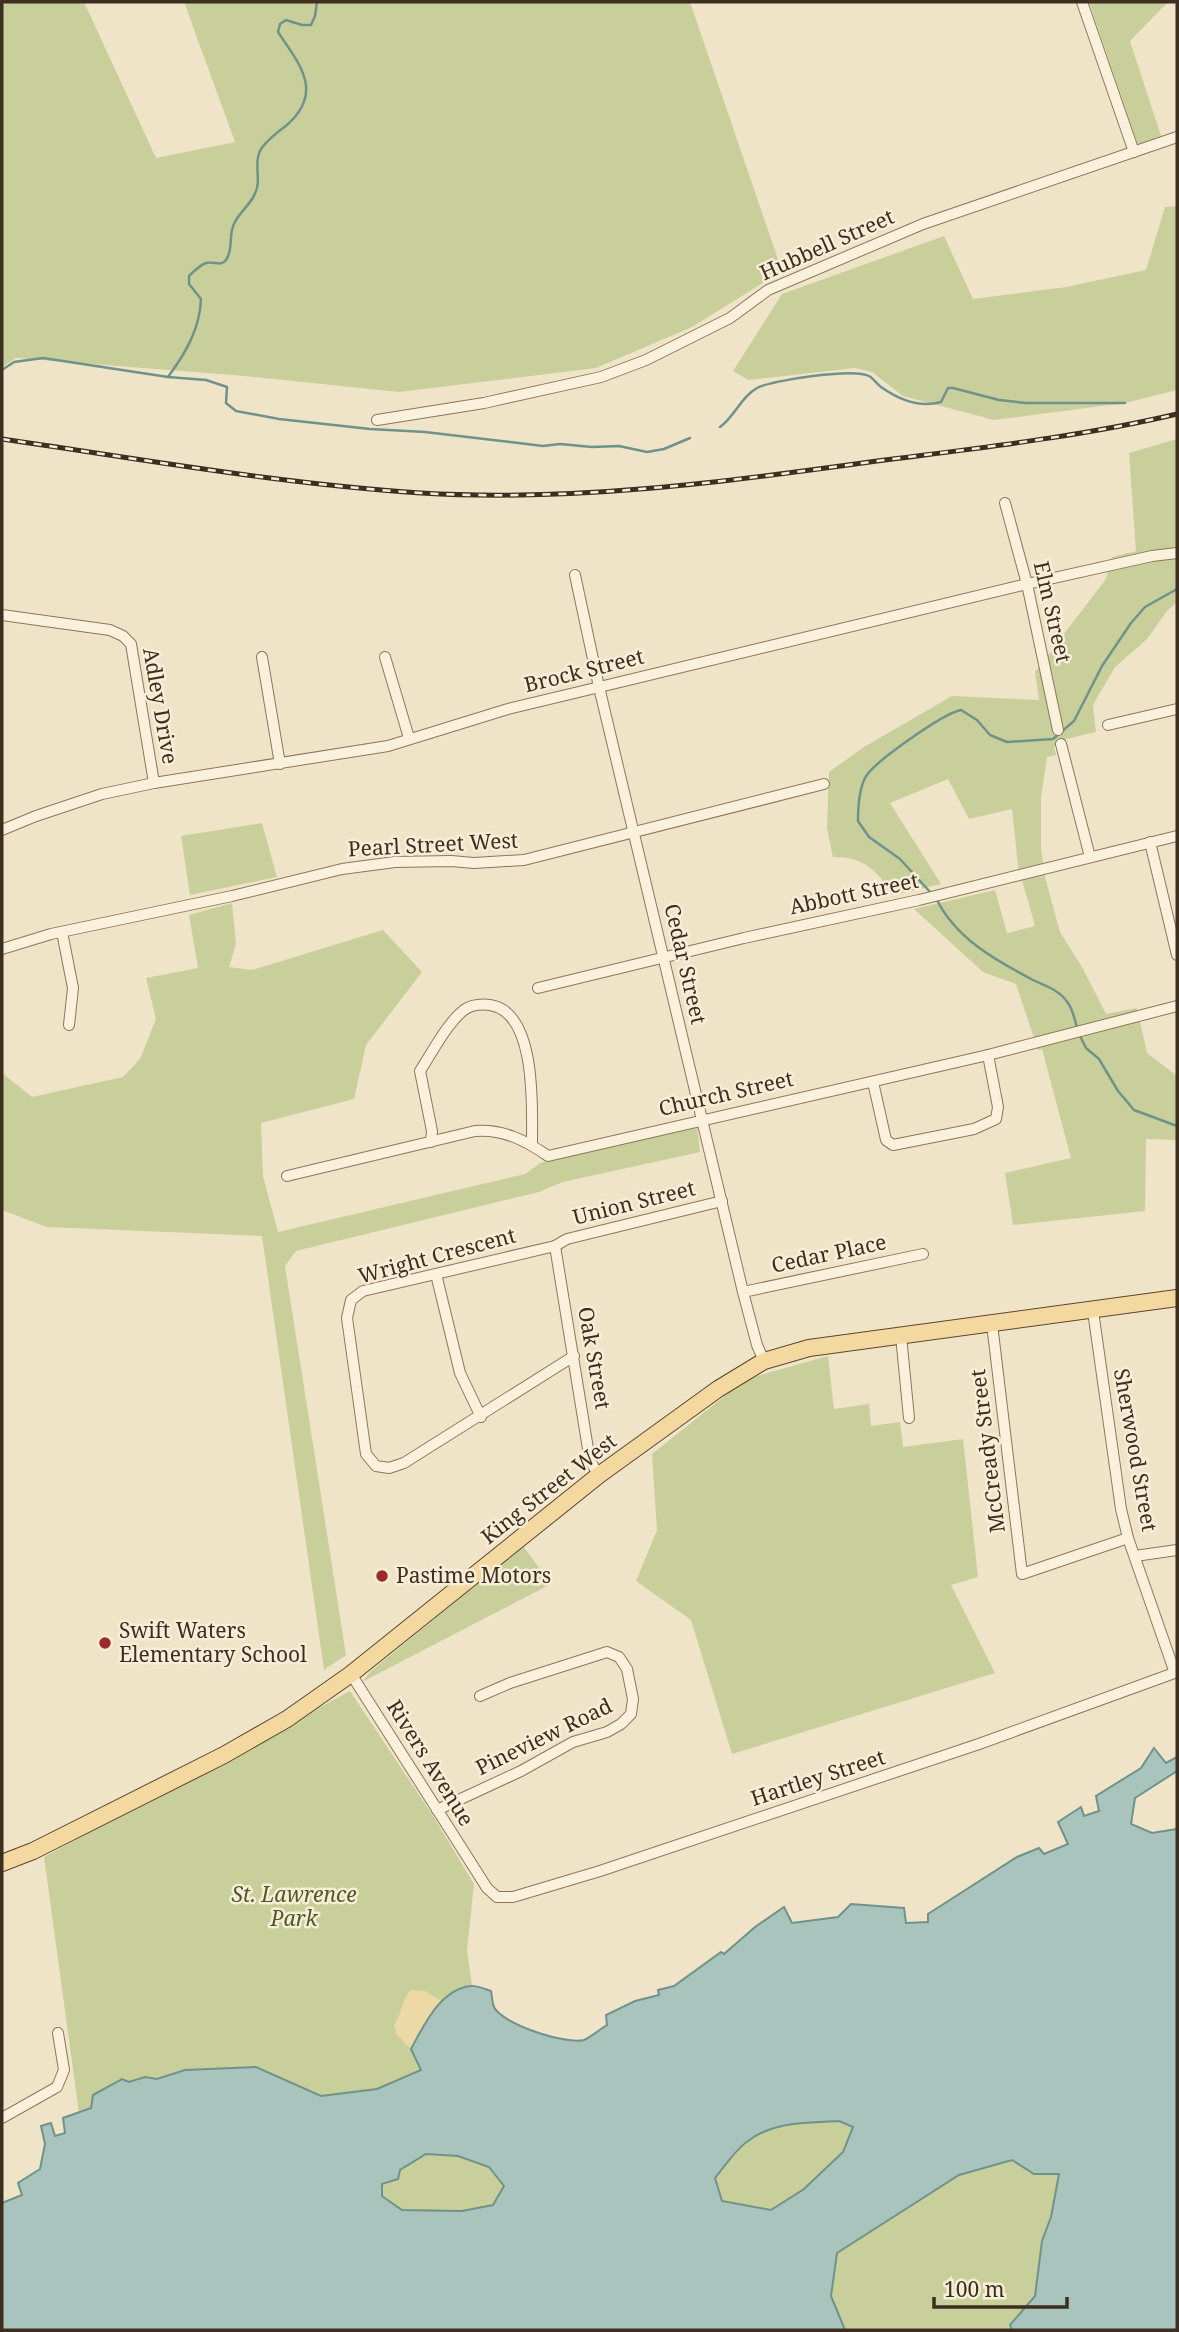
<svg xmlns="http://www.w3.org/2000/svg" width="1179" height="2332" viewBox="0 0 1179 2332" font-family="'Noto Serif',serif">
  <style>
    .green { fill: #c9cf9b }
    .sand { fill: #ecd9a5 }
    .water { fill: #a9c4bc; stroke: #6f938a; stroke-width: 2; fill-rule: evenodd }
    .lines { fill: none; stroke-linecap: round; stroke-linejoin: round }
    .stream { stroke: #6f938a; stroke-width: 2.5 }
    .street-casing { stroke: #8d765c; stroke-width: 12 }
    .primary-casing { stroke: #5b4430; stroke-width: 18 }
    .street { stroke: #faf1dc; stroke-width: 10 }
    .primary { stroke: #f3d9a0; stroke-width: 16 }
    .rail-casing { stroke: #3d2e20; stroke-width: 5 }
    .rail { stroke: #f7eed8; stroke-width: 2.5; stroke-dasharray: 8; stroke-linecap: butt }
    .poi-dot { fill: #9e2a2b; stroke: #f7eed8; stroke-width: 2.5 }
    .labels { text-anchor: middle; stroke-width: 5; stroke-linejoin: round; paint-order: stroke }
    .street-label { font-size: 21px; fill: #3d2e20; stroke: #f7eed8 }
    .poi-label { font-size: 21px; fill: #3d2e20; stroke: #f7eed8; text-anchor: start }
    .park-label { font-size: 21px; font-style: italic; fill: #4d5a26; stroke: #f7eed8 }
  </style>
  <rect width="100%" height="100%" fill="#f0e4c8"/>
  <g class="green">
    <path d="M2,2H84L156,158L235,142L184,2H690L782,271L692,327L596,368L399,392L245,376L16,358L2,367Z"/>
    <path d="M1089,2H1168L1130,41L1161,136L1138,145Z"/>
    <path d="M1177,206V390L1125,403L994,420L903,396L872,372L855,368L748,380L733,371L782,294L944,236L973,299L1066,287L1146,270L1165,207Z"/>
    <path d="M1177,439V602L1167,611L1147,639L1115,667L1093,705L1096,732L1066,739L1054,747L1056,755L1047,757L1041,798V848L1045,877L1060,932L1082,967L1106,1014L1137,1008L1147,1053L1177,1076V1140L1146,1139L1145,1211L1013,1225L1005,1173L1071,1158L1042,1049L1038,1050L1016,984L983,972L914,909L995,890L1007,933L1035,926L1018,866L1012,809L969,819L948,779L890,803L941,884L894,895C875,870 866,857 833,857L827,829L829,772L864,747L952,696L1039,700L1035,672L1106,579L1112,557L1136,551L1129,453Z"/>
    <path d="M262,823L277,877L190,895L181,836Z"/>
    <path d="M232,903L236,944L229,967L252,970L383,930L422,972L366,1045L354,1099L261,1123L263,1176L278,1232L525,1174L540,1163L697,1126L700,1152L563,1182L539,1192L296,1251L285,1266L346,1655L324,1670L262,1236L47,1227L2,1210V1073L32,1097L123,1077L140,1059L156,1019L146,978L198,968L189,915Z"/>
    <path d="M828,1356L834,1409L869,1404L871,1426L900,1422L903,1447L963,1439L978,1577L951,1585L995,1673L732,1754L691,1620L636,1581L657,1530L652,1454L746,1379Z"/>
    <path d="M523,1546L551,1584L362,1682L371,1671Z"/>
    <path d="M350,1691L435,1819L474,1884L467,1951L472,1985L450,1993L421,2070L377,2089L321,2096L256,2067L186,2070L156,2079L145,2077L129,2082L91,2108L79,2113L44,1857Z"/>
    <path d="M839,2121L853,2127L843,2152L804,2189L771,2210L723,2201L714,2178C725,2166 735,2150 748,2141C773,2121 809,2123 839,2121Z"/>
    <path d="M426,2154L458,2156L489,2167L504,2186L493,2205L462,2211L402,2210L382,2196V2184L398,2179L400,2170Z"/>
    <path d="M1012,2160L1034,2174H1059L1051,2217L1042,2241L1035,2296L1010,2325L1012,2330H845L831,2296L837,2253L959,2175Z"/>
  </g>
  <path class="sand" d="M411,1990L425,1991L443,2002L426,2021L411,2049L397,2035L394,2025C403,2012 400,2002 411,1990Z"/>
  <path class="water" d="M1154,1748L1166,1763L1177,1757V1771L1135,1798L1131,1824L1152,1833L1177,1829V2330H1012L1010,2325L1035,2296L1042,2241L1051,2217L1059,2174H1034L1012,2160L959,2175L837,2253L831,2296L845,2330H2V2203L22,2195L18,2183L40,2169L45,2144L41,2126L51,2123L55,2136L65,2133L63,2118L91,2108L93,2095L122,2079L129,2082L145,2077L157,2079L185,2070L256,2067L321,2096L377,2089L421,2070L411,2049C424,2025 440,1990 470,1986C476,1985 485,1989 491,1991C492,1995 492,2003 494,2007C502,2024 566,2045 584,2040C591,2037 600,2029 607,2025L606,2015L635,2001L659,1995L658,1990L674,1986L721,1952L724,1954L755,1927L784,1907L792,1923L838,1917L851,1904L904,1908L906,1923L928,1922V1914L1017,1857L1039,1848L1044,1854L1068,1844L1058,1822L1081,1807L1084,1816L1099,1811L1096,1796L1141,1768ZM839,2121L853,2127L843,2152L804,2189L771,2210L722,2201L715,2178C725,2166 735,2150 748,2141C773,2121 809,2123 839,2121ZM426,2154L458,2156L489,2167L504,2186L493,2205L462,2211L402,2210L382,2196V2184L398,2179L400,2170Z"/>
  <g class="lines">
    <g class="stream">
      <path d="M2,370L14,362L43,358L168,377L206,380L227,387L226,403L236,411L279,419L370,429L425,432L543,446L560,444L592,447L619,446L647,452L664,449L690,438"/>
      <path d="M168,377C185,354 200,329 201,299L189,284V276C194,271 200,265 206,263C214,261 221,267 226,260C234,248 228,236 234,224C240,210 253,204 257,188C260,176 254,163 260,151C265,141 278,132 287,125C324,92 300,65 278,32L280,24L286,20L302,25H311L315,16L317,2"/>
      <path d="M720,427C735,416 741,397 757,388C772,380 854,368 869,376C873,378 877,384 881,387C898,399 920,408 941,402L948,388H953L999,400L1026,403H1125"/>
      <path d="M931,893L900,859L869,837L858,821C858,808 859,790 865,778C872,763 944,713 961,710L977,720L990,735L1007,742L1053,739L1074,721L1102,666L1131,623L1145,607L1177,589"/>
      <path d="M936,898C955,938 995,960 1033,980C1045,986 1060,990 1068,1003C1073,1010 1075,1020 1077,1028"/>
      <path d="M1079,1034L1086,1048L1099,1059L1118,1091L1134,1110L1177,1126"/>
    </g>
    <defs>
      <g id="street">
        <path d="M1082,2L1134,152"/>
        <path d="M377,420L484,403L601,377L646,360L730,318L768,290L923,224L1177,137"/>
        <path d="M1005,503L1027,584L1058,730"/>
        <path d="M575,575L599,687L743,1292L757,1345L764,1361"/>
        <path d="M2,615L110,630L123,636L131,644L154,783"/>
        <path d="M262,657L280,764"/>
        <path d="M385,657L409,738"/>
        <path d="M1108,725L1177,709"/>
        <path d="M1061,744L1090,857"/>
        <path d="M2,830L36,816L102,794L154,783L388,746L508,709L587,690L1027,584L1152,556L1177,553"/>
        <path d="M1150,842L1177,955"/>
        <path d="M62,932L73,988L69,1025"/>
        <path d="M2,949L51,934L232,896L342,869L395,862L451,861L474,863L524,860L824,784"/>
        <path d="M538,988L744,938L919,900L1177,836"/>
        <path d="M873,1082L886,1140L893,1145L974,1129L996,1119L998,1107L988,1055"/>
        <path d="M431,1142L432,1131L420,1071C431,1054 448,1022 464,1010C471,1005 481,1004 490,1005C537,1012 532,1108 532,1144"/>
        <path d="M287,1176L475,1131C503,1129 525,1140 548,1156L988,1055L1177,1006"/>
        <path d="M555,1246L590,1461L599,1475"/>
        <path d="M436,1274L460,1373L481,1417"/>
        <path d="M743,1292L923,1254"/>
        <path d="M1093,1311L1121,1509L1128,1538L1175,1673"/>
        <path d="M992,1324L1022,1574L1128,1538"/>
        <path d="M901,1336L909,1418"/>
        <path d="M574,1356L404,1463L389,1468L376,1466L366,1454L347,1318L351,1300L363,1291L555,1246L567,1239L722,1201"/>
        <path d="M1135,1556L1177,1550"/>
        <path d="M351,1674L487,1888L497,1897H513L600,1871L979,1744L1177,1672"/>
        <path d="M437,1810L521,1771L573,1742L607,1732L621,1724L631,1714L633,1699L627,1669L619,1657L607,1652L510,1683L480,1696"/>
        <path d="M2,2118L57,2087L64,2070L58,2033"/>
      </g>
      <path id="primary" d="M2,1863L33,1851L224,1755L287,1719L351,1674L599,1475L718,1389L764,1361L809,1348L1177,1298"/>
    </defs>
    <use href="#street" class="street-casing"/>
    <use href="#primary" class="primary-casing"/>
    <use href="#street" class="street"/>
    <use href="#primary" class="primary"/>
    <defs>
      <path id="rail" d="M2,439C141,459 281,484 421,493C574,502 726,482 877,461C978,448 1079,437 1177,414"/>
    </defs>
    <use href="#rail" class="rail-casing"/>
    <use href="#rail" class="rail"/>
  </g>
  <g class="poi-dot">
    <circle cx="382" cy="1576" r="7"/>
    <circle cx="105" cy="1643" r="7"/>
  </g>
  <g class="labels">
    <g class="street-label">
      <text transform="translate(827 245) rotate(-24)" y="7">Hubbell Street</text>
      <text transform="translate(1052 612) rotate(77)" y="7">Elm Street</text>
      <text transform="translate(584 671) rotate(-14)" y="7">Brock Street</text>
      <text transform="translate(160 706) rotate(80)" y="7">Adley Drive</text>
      <text transform="translate(433 845) rotate(-3)" y="7">Pearl Street West</text>
      <text transform="translate(854 894) rotate(-12)" y="7">Abbott Street</text>
      <text transform="translate(685 964) rotate(77)" y="7">Cedar Street</text>
      <text transform="translate(726 1094) rotate(-13)" y="7">Church Street</text>
      <text transform="translate(634 1203) rotate(-14)" y="7">Union Street</text>
      <text transform="translate(829 1254) rotate(-12)" y="7">Cedar Place</text>
      <text transform="translate(437 1256) rotate(-15)" y="7">Wright Crescent</text>
      <text transform="translate(594 1358) rotate(80)" y="7">Oak Street</text>
      <text transform="translate(1135 1450) rotate(80)" y="7">Sherwood Street</text>
      <text transform="translate(988 1451) rotate(-97)" y="7">McCready Street</text>
      <text transform="translate(549 1489) rotate(-38)" y="7">King Street West</text>
      <text transform="translate(544 1737) rotate(-26)" y="7">Pineview Road</text>
      <text transform="translate(430 1763) rotate(58)" y="7">Rivers Avenue</text>
      <text transform="translate(818 1778) rotate(-18)" y="7">Hartley Street</text>
    </g>
    <g class="poi-label">
      <text x="396" y="1583">Pastime Motors</text>
      <text x="119" y="1638">Swift Waters<tspan x="119" dy="24">Elementary School</tspan></text>
    </g>
    <g class="park-label">
      <text x="294" y="1902">St. Lawrence<tspan x="294" dy="24">Park</tspan></text>
    </g>
  </g>
  <rect width="1179" height="2332" fill="none" stroke="#3d2e20" stroke-width="7"/>
  <path d="M934 2297v10h133v-10" fill="none" stroke="#3d2e20" stroke-width="3.5"/>
  <text x="944" y="2297" font-size="21" fill="#3d2e20" stroke="#f7eed8" stroke-width="5" paint-order="stroke">100 m</text>
</svg>
